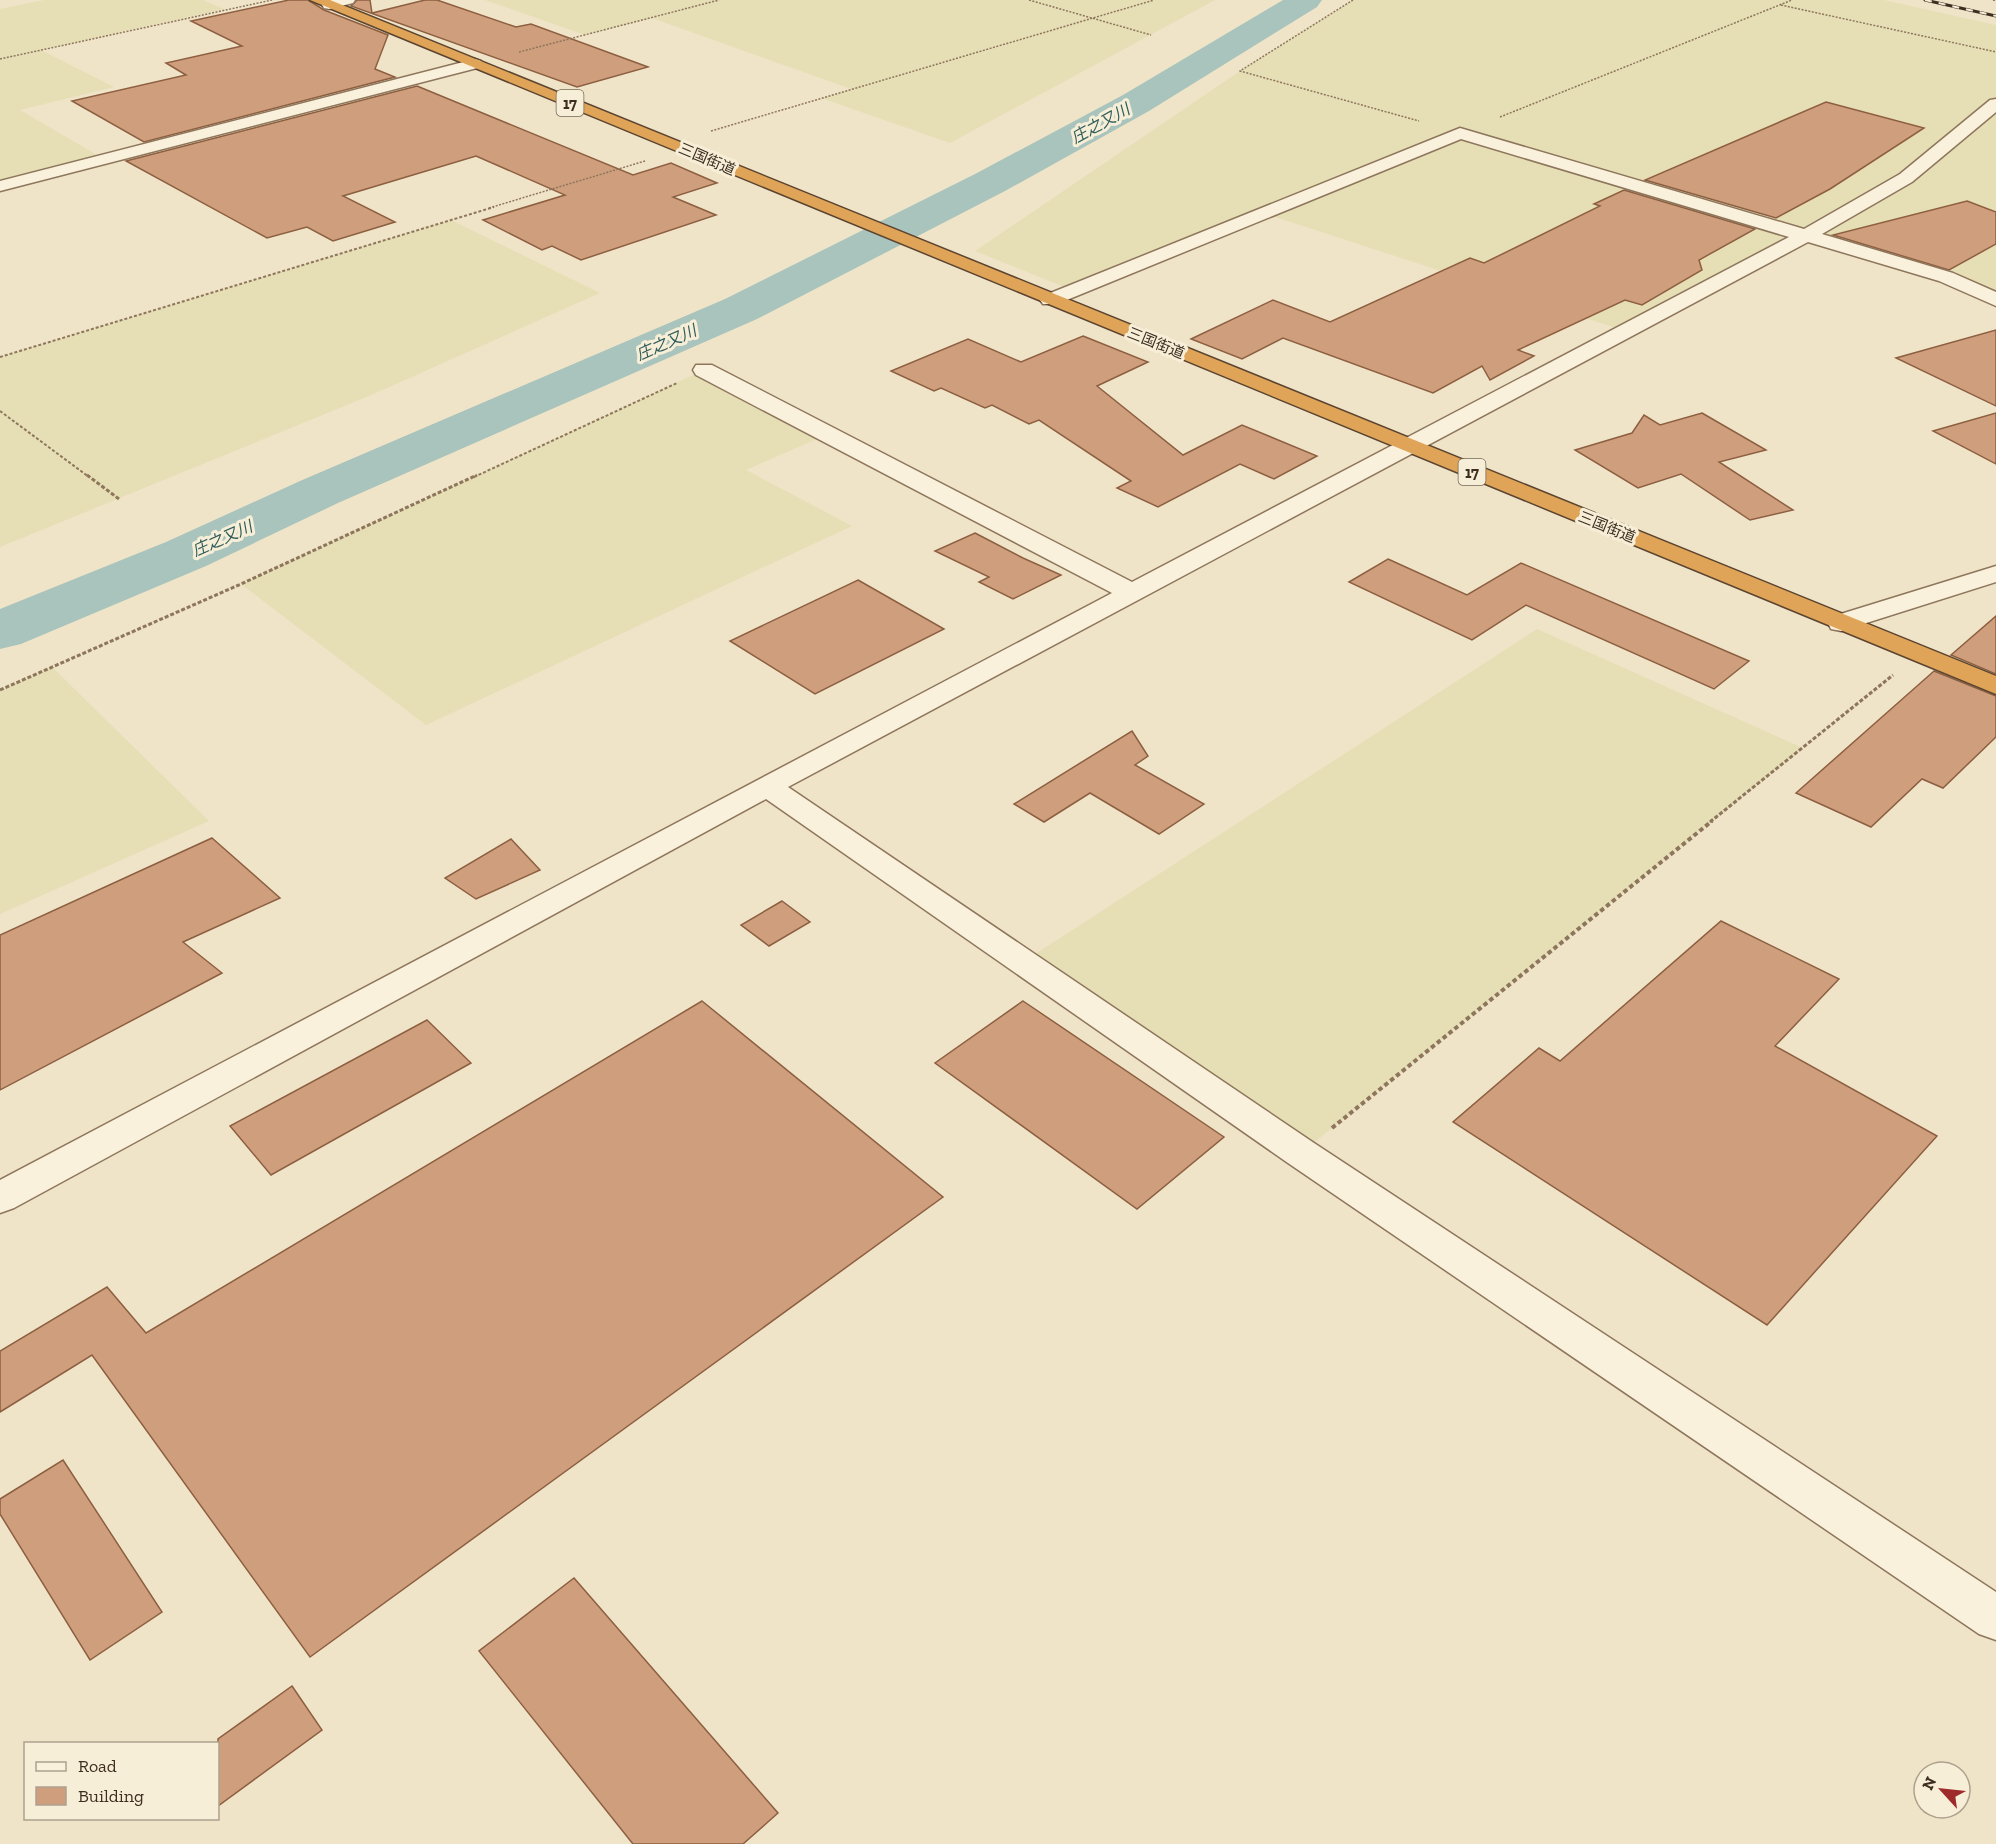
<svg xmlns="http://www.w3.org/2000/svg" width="1996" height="1844" viewBox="0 0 1996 1844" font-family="'Zilla Slab','Noto Sans JP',serif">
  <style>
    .farmland { fill: #e6deb5 }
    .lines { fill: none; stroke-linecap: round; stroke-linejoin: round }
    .river { fill: #a9c4bc; fill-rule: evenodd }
    .building { fill: #cf9f7d; stroke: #8d5f41; stroke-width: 1.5 }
    .minor-casing { stroke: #8d765c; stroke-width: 3 }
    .highway-casing { stroke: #5b4430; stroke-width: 3 }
    .path-far3 { stroke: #8d765c; stroke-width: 1.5; stroke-dasharray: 2 1.5; stroke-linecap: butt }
    .path-far2 { stroke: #8d765c; stroke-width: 2; stroke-dasharray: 3 2; stroke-linecap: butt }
    .path-far1 { stroke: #8d765c; stroke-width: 3; stroke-dasharray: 4 2; stroke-linecap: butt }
    .path { stroke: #8d765c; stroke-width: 4; stroke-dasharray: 4.5 3; stroke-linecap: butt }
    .minor { fill: #faf1dc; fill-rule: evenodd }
    .highway { fill: #e0a458; fill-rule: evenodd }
    .rail-casing { stroke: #3d2e20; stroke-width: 3 }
    .rail { stroke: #f7eed8; stroke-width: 2; stroke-dasharray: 7; stroke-linecap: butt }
    .labels { text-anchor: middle; stroke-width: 6; stroke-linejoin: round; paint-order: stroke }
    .far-street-label { font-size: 15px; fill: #3d2e20; stroke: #f7eed8 }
    .shield { fill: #f7eed8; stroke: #756857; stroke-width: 1.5 }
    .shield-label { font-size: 16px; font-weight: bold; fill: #3d2e20 }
    .far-water-label { font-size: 16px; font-style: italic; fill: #2f5d5a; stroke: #f7eed8 }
  </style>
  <rect width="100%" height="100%" fill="#f0e4c8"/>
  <g class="farmland">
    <path d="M44,0H203L224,9L41,50L114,87L20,110L104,159L0,186V9Z"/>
    <path d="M485,0H1215L950,143L821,98L851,89L652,18L585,35Z"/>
    <path d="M1353,0H1884L1996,25V300L1807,235L1628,332L1263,213L1074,291L975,251L1240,71Z"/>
    <path d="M451,220L600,293L369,396L0,547V357Z"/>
    <path d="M704,370L828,434L746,470L852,526L426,725L241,584Z"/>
    <path d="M1537,629L1803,748L1301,1153L1023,962Z"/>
    <path d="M52,667L209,821L0,914V690Z"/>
  </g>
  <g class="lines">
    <path class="river" d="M1283,0H1322L1317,7L1149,111L1005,191L757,319L338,503L206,566L21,644L0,649V609L166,542L300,481L725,299L977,173L1123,95Z"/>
  </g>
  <g class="building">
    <path d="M289,0H308L324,10L388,35L375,69L395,77L144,142L72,101L186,75L166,63L242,46L191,21Z"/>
    <path d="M357,0H370L372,13L425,0H437L516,27L531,24L648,67L577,87L351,6Z"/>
    <path d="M417,86L633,175L671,163L717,183L673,197L716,215L581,260L552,246L542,250L483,220L565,195L476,156L343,196L395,222L333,241L307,227L267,238L126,161Z"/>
    <path d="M1826,102L1924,128L1830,189L1776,218L1645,180Z"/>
    <path d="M1624,190L1755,229L1699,260L1702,270L1642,305L1625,300L1518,350L1534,356L1490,380L1482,366L1433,393L1283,338L1242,359L1191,339L1273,300L1330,322L1470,258L1484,263L1600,206L1594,204Z"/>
    <path d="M1967,201L1996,212V244L1949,270L1833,235Z"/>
    <path d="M1996,330V406L1896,358Z"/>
    <path d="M1083,336L1148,362L1097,386L1183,455L1242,425L1317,456L1274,479L1240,464L1158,507L1117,488L1131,481L1039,420L1029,424L992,405L985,408L941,388L934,391L891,371L968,339L1021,362Z"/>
    <path d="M1702,413L1766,450L1719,462L1793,510L1750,520L1681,474L1638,488L1575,450L1632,433L1644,415L1660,425Z"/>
    <path d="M1996,413V464L1933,431Z"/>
    <path d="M975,533L1023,558L1061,575L1013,599L979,582L989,577L935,551Z"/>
    <path d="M1388,559L1467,595L1521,563L1749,661L1714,689L1526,605L1472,640L1349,582Z"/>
    <path d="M858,580L944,629L815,694L730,641Z"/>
    <path d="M1996,616V674L1951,655Z"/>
    <path d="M1934,671L1996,696V737L1943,788L1922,779L1871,827L1796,793Z"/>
    <path d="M1132,731L1148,756L1135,765L1204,804L1159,834L1090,793L1044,822L1014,804Z"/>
    <path d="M212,838L280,898L183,942L222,973L0,1090V935Z"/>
    <path d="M511,839L540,870L476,899L445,878Z"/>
    <path d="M782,901L810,922L769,946L741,925Z"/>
    <path d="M1721,921L1839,979L1775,1046L1937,1136L1767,1325L1453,1122L1539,1048L1560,1061Z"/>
    <path d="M702,1001L943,1197L310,1657L92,1355L0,1412V1351L107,1287L146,1333Z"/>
    <path d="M1023,1001L1224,1137L1137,1209L935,1063Z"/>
    <path d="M427,1020L471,1063L271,1175L230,1126Z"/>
    <path d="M63,1460L162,1612L90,1660L0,1514V1499Z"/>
    <path d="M574,1578L778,1813L743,1844H633L479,1651Z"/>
    <path d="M292,1686L322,1730L218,1806V1739Z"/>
  </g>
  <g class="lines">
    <defs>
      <g id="minor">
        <path d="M331,0H355L353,3L329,9L324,8L322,5L324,2Z"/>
        <path d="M475,59L481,61L483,64L481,67L0,191V181Z"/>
        <path d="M1996,99V112L1912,182L1822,234L1953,273L1996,292V306L1939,281L1808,242L788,787L1314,1143L1996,1592V1640L1979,1634L1288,1163L766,799L14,1208L0,1213V1180L1112,593L696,375L693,370L696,365H712L1132,582L1789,237L1461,139L1057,304H1043L1040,300L1043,296L1460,128L1804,229L1900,174L1990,100Z"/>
        <path d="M1996,566V582L1841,631L1831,629L1828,623L1831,617Z"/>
      </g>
      <path id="highway" d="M310,0H330L1996,676V694Z"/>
    </defs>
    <use href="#minor" class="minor-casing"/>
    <use href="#highway" class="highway-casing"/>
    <g class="path-far3">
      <path d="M1029,0L1151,35"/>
      <path d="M1353,0L1240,71L1419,121"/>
      <path d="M1993,0L1996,1"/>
      <path d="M1781,5L1996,52"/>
      <path d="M519,52L719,0"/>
      <path d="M0,59L272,0"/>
      <path d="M1500,117L1792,0"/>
      <path d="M711,131L1154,0"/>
      <path d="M489,208L645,161"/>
    </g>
    <g class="path-far2">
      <path d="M0,357L494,207"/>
      <path d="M0,411L89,477"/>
      <path d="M474,477L677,383"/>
    </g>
    <g class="path-far1">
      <path d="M87,475L119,499"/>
      <path d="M0,690L241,584L477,475"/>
      <path d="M1710,822L1893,675"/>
    </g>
    <path class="path" d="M1332,1128L1712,821"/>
    <use href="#minor" class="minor"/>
    <use href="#highway" class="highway"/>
    <defs>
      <path id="rail" d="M1925,0L1996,16"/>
    </defs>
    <use href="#rail" class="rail-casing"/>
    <use href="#rail" class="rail"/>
  </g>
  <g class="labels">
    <g class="far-street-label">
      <text transform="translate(707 159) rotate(23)" y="5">三国街道</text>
      <text transform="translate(1156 343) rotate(22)" y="5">三国街道</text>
      <text transform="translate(1607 527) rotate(22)" y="5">三国街道</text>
    </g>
    <g class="shield">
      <rect x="556.5" y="90" width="27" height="26" rx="4.5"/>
      <rect x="1458.5" y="459" width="27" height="26" rx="4.5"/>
    </g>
    <g class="shield-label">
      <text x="570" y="109">17</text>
      <text x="1472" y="478">17</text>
    </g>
    <g class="far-water-label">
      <text transform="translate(1100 123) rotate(-29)" y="6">庄之又川</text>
      <text transform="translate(666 342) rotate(-24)" y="6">庄之又川</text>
      <text transform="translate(222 538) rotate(-24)" y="6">庄之又川</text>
    </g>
  </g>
  <rect x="24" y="1742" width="195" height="78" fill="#f7eed8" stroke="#ada18e" stroke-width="1.5"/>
  <rect x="36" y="1762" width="30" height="9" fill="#faf1dc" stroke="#ada18e" stroke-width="1.5"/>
  <text x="78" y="1772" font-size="18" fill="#3d2e20">Road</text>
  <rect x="36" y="1787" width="30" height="18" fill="#cf9f7d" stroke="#ada18e" stroke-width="1.5"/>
  <text x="78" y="1802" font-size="18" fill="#3d2e20">Building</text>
  <g transform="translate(1942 1790) rotate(297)"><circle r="28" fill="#f7eed8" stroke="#ada18e" stroke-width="1.5"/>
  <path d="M0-4.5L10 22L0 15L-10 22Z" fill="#9e2a2b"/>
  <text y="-9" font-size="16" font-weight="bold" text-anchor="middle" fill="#3d2e20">N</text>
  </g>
</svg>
